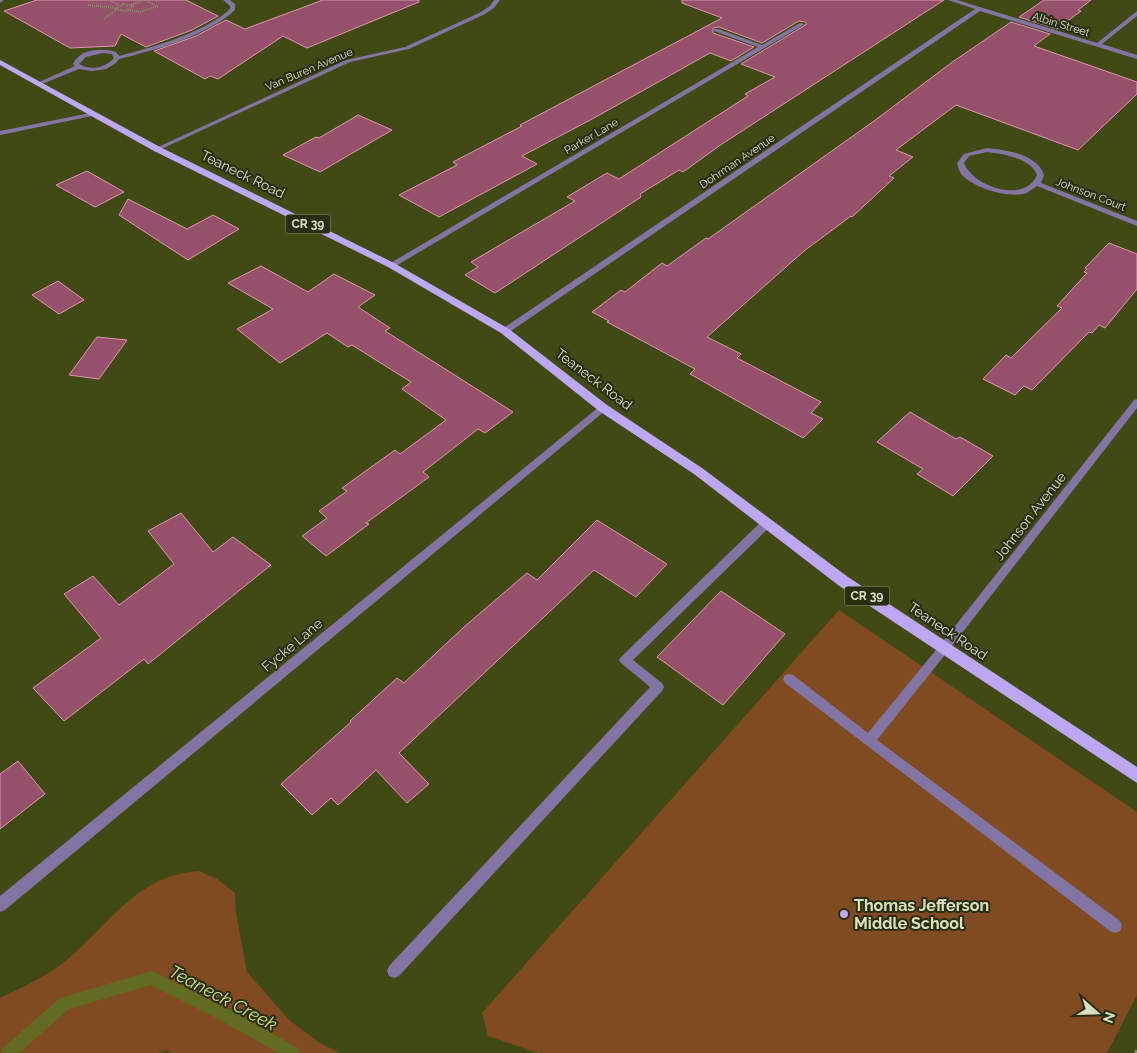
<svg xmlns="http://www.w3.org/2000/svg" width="1137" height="1053" viewBox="0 0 1137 1053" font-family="Raleway,sans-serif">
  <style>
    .green { fill: #804b20 }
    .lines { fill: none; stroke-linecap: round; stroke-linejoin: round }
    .stream { fill: #616b22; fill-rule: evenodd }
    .building { fill: #95506a; stroke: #df96b0 }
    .path-far1 { stroke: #899165; stroke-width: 2; stroke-dasharray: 1 1; stroke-linecap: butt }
    .path { stroke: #899165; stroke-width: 4; stroke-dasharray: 3 3; stroke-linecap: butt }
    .service { fill: #8275a3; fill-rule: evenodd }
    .minor { fill: #8275a3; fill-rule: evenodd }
    .primary { fill: #bca7f1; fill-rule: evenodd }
    .poi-dot { fill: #bea9f4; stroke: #292d11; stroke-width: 2 }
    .labels { text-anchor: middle; stroke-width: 4; stroke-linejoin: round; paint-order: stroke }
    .far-street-label { font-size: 11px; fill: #dae1be; stroke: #292d11 }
    .shield { fill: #292d11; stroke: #a5ab8a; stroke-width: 1 }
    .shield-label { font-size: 12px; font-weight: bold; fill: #dae1be }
    .street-label { font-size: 14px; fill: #dae1be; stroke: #292d11 }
    .near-poi-label { font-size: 16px; font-weight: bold; fill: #dae1be; stroke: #292d11; text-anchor: start }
    .near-water-label { font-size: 18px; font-style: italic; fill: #d0e17d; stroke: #292d11 }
  </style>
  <rect width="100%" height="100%" fill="#414915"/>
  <g class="green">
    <path d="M839,610L1137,812V995L1107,1053H538L488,1036L482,1013Z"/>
    <path d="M199,871L217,879L235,893L236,913L247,972L289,1020L320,1043L340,1053H173L165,1050L159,1053H0V998C25,986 48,976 69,958C112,922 137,875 199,871Z"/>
  </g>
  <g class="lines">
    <path class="stream" d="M152,971L232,1011L298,1048L300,1053H279L222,1021L151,985L69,1009L19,1053H1L3,1048L60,998Z"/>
  </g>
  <g class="building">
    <path d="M37,0H186L218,16L192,30L146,47L121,34L115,46L70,48L4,11Z"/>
    <path d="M323,0H419V2L307,48L283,36L218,79L210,76L205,79L154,51L196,36L226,20L245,29Z"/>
    <path d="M682,0H944L722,144L683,172L679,170L640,194L641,197L495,293L465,275L478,267L471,262L575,201L567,197L607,173L619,179L748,96L745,94L775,77L741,64L807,24L805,22L799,21L762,43L719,27L713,28V33L754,47L731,61L710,53L594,118L522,156L537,164L439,217L399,195L457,165L453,162L522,126L520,125L722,18L682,3Z"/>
    <path d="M1044,0H1091L1078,10L1081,11L1057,29L1019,17Z"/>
    <path d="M1011,22L1050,34L1034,46L1137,82V94L1078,150L956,105L896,150L913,157L889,176L894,178L852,217L851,216L804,251L707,337L741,354L737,358L821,402L811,413L823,419L803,438L690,374L695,369L607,322L609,321L592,312L621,290L625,292L662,263L667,266L706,238L708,239L874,121L951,63Z"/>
    <path d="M358,115L392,130L320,172L283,155L316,137L319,138Z"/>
    <path d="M87,171L124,192L95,207L56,185Z"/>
    <path d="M128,199L187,229L213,215L239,229L188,260L119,215Z"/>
    <path d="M1109,243L1137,254V289L1105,328L1099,325L1092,333L1089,332L1032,390L1024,386L1015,395L983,379L1006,355L1011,358L1062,308L1057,306L1087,273L1084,272L1087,269L1085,268Z"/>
    <path d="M261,266L308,292L334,274L375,295L358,307L390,328L385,331L513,412L485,433L478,429L423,472L429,477L366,523L369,524L326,556L302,536L327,518L319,511L347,491L342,488L395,450L400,454L446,420L402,389L411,382L352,345L348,347L327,333L280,363L237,329L273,309L228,283Z"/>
    <path d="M58,281L84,300L59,314L32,295Z"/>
    <path d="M97,337L127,340L99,379L69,375Z"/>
    <path d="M910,412L956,439L960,437L993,456L953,496L917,474L923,469L877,442Z"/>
    <path d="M181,513L213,552L233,537L271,565L148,664L144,659L64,721L33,688L101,638L64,594L93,576L119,605L174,564L148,531Z"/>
    <path d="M597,520L667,564L636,597L594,570L399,753L429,784L407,803L376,770L338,805L331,798L312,815L281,784L351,722L350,721L397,678L404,683L464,627L527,573L537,580Z"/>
    <path d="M721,591L785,634L723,705L657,657Z"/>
    <path d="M18,761L45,794L0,829V774Z"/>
  </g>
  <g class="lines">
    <g class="path-far1">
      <path d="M109,0L119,5"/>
      <path d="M145,0L158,7"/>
      <path d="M123,4L133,6L126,11L115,9Z"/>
      <path d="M88,5L116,8"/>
      <path d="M131,5L144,0"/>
      <path d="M128,10L140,12L158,6"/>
      <path d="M104,19L116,10"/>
    </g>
    <path class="path" d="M1136,1053L1137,1050"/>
    <g class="service">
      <path d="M0,0H4L0,3Z"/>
      <path d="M223,0H230L235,4V10C207,36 155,50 119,59L116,63L106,69L92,71L79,69L42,84L37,83L75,66L73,64C81,48 101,48 116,52L119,56C153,47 204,33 230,9V6ZM103,53L112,54L114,58C105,68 91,71 79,64L86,57Z"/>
      <path d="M767,519L771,520L772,523L771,526L633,660L662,683L664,687L662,691L399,976L394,978L389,976L387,971L389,966L650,687L621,663L619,660L621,657L763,520Z"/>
      <path d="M944,643L948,645L950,648L948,651L877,740L1120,921L1122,926L1120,931L1115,933L1110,931L785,683L783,679L785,675L789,674L793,675L868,733L940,645Z"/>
    </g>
    <g class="minor">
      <path d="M494,0H500L494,8L483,15L409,49L350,62L159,150L154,149L346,60L405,47L479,13L490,6Z"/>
      <path d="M948,0H957L1097,43L1137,11V16L1102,44L1137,55V59L980,11L508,333H502V329L975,9Z"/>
      <path d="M800,23L805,24L394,267H388L387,265L758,47L714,31V29H718L762,45Z"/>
      <path d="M95,112L97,113V115L0,135V131Z"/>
      <path d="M987,148C1006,150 1037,154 1044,175L1041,183L1137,221V226L1037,186C1034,188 1030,191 1027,193C1009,199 973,188 961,174C959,171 958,166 957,163L964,154ZM987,152C1003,154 1031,158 1037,175C1025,204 973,187 964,163L969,156Z"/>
      <path d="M1137,399V408L948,651L944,653L940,651L938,648L940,645L1134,400Z"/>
      <path d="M603,405L606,406L607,408L606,410L5,910L0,912V896L600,406Z"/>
    </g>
    <path class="primary" d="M0,60L160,147L394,263L509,329L607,405L702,468L848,577L1137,767V783L838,585L694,474L599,411L501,333L388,267L154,151L0,65Z"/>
  </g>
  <circle class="poi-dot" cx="844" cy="914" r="5"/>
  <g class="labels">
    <g class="far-street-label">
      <text transform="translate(1061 24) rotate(17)" y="4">Albin Street</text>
      <text transform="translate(309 69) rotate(-23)" y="4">Van Buren Avenue</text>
      <text transform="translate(591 136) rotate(-30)" y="4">Parker Lane</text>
      <text transform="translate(737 161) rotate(-34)" y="4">Dohrman Avenue</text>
      <text transform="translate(1091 194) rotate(21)" y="4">Johnson Court</text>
    </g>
    <g class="shield">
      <rect x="285.5" y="214.5" width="45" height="19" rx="4"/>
      <rect x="844.5" y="586.5" width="45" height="19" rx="4"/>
    </g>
    <g class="shield-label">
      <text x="308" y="228">CR 39</text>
      <text x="867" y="600">CR 39</text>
    </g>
    <g class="street-label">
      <text transform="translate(243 174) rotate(26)" y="5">Teaneck Road</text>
      <text transform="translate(594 379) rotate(37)" y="5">Teaneck Road</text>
      <text transform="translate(1030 516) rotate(-52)" y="5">Johnson Avenue</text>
      <text transform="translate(948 631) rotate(34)" y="5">Teaneck Road</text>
      <text transform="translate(292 645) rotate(-40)" y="5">Fycke Lane</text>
    </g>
    <g class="near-poi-label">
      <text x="854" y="911">Thomas Jefferson<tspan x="854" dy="18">Middle School</tspan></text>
    </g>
    <g class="near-water-label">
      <text transform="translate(223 998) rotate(28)" y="6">Teaneck Creek</text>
    </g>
  </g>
  <g transform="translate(1097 1013) rotate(110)" stroke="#292d11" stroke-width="4" paint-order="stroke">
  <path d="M0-4L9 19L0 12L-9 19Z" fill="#dae1be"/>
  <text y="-8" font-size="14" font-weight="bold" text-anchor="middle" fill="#dae1be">N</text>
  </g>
</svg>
